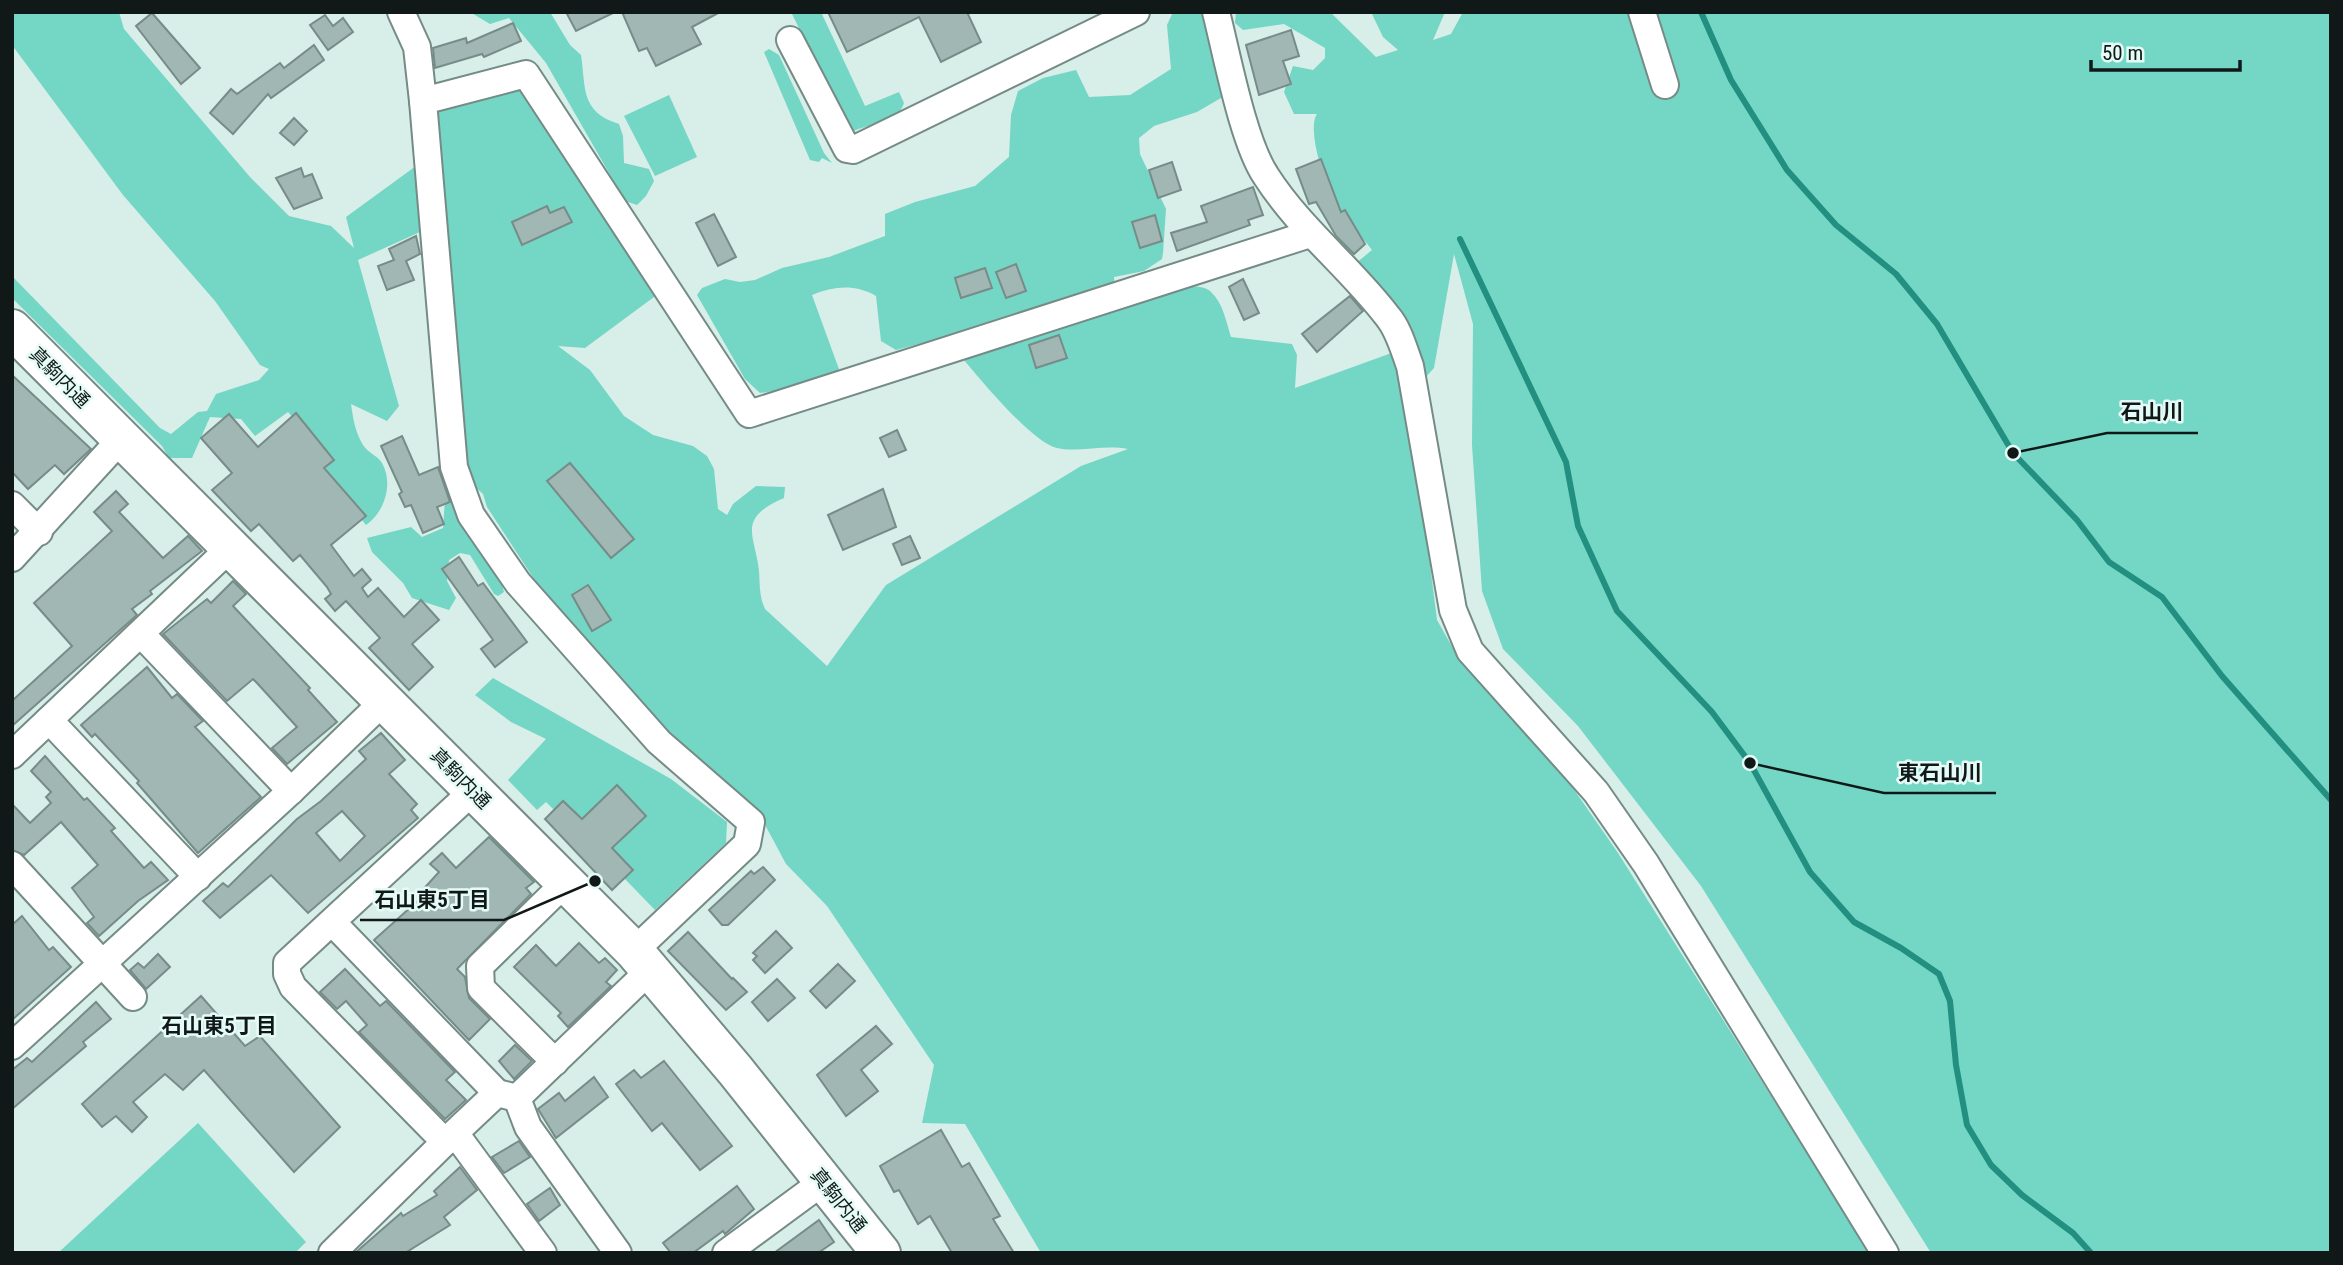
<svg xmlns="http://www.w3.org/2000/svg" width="2343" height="1265" viewBox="0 0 2343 1265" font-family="'Roboto Condensed','Noto Sans JP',sans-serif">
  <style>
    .green { fill: #74d6c5 }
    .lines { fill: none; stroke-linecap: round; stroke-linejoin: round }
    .stream { stroke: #228f80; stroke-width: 6 }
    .building { fill: #a1b7b3; stroke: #778c88; stroke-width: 2; fill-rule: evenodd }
    .minor-casing { stroke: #758b86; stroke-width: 30 }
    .highway-casing { stroke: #758b86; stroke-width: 42 }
    .minor { stroke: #fff; stroke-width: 26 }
    .highway { stroke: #fff; stroke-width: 38 }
    .labels { text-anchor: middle; stroke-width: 5; stroke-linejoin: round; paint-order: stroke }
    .street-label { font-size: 19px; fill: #111918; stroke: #e4fbf6 }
    .neighbourhood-label { font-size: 21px; font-weight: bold; fill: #111918; stroke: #e4fbf6 }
    .leader { fill: none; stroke: #111918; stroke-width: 2.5 }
    .callout-dot { fill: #111918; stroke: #e4fbf6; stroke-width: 2.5 }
    .callout-label { font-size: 21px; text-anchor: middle; font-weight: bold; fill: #111918; stroke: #e4fbf6; stroke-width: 5; stroke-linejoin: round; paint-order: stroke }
  </style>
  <rect width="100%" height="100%" fill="#d7eee9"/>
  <g class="green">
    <path d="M12,12H119L124,29L250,177L289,216L331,226L354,248L346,217L416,166L422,223L420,232L358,260L399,406L387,421L351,404C353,418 355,432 363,445C368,453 378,456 382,463C394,484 384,513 366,525L335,487L310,437L288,412L255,436L241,419L210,417L192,458H169L162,446L12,298V276L160,428L171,434L198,412L207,411L216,394L259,380L269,369L260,365L215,301L123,195L12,45Z"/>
    <path d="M470,12H550L570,45L581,55C586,88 580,112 619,124L623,136L624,163L649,169L654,181L646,196L637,205L625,201L546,63L509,18L490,24Z"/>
    <path d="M791,12H821L865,106L899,92L904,103C898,123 871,123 854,131L848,127Z"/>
    <path d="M1173,12H1207L1226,95L1197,112L1154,126L1139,138L1140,154L1166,209L1163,253L1162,259L1144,271L1114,277L1116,306C1137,300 1195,276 1211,292C1223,303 1226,321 1231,337L1292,344L1297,355L1295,388L1397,351L1406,374L1437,620L1459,659L1559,768L1618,853L1870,1253H1041L965,1124L922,1123L934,1065L827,906L786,864L763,821L658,724L574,630L534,579L487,507L483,494L472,484L466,464L436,111L525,88L658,294L585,348L558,346L590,370L624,416L653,435L693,446L707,456L714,469L718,509L727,515L733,504L756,486L785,487L784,498C736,519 755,534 759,571C760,585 759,596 765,609L827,666L886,585L1081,466L1128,449C1104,444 1079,453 1057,448C1029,442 965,361 945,337L896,350L881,341L876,296C855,284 834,286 812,295L840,372L798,387L760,393L745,379L697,295L702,288L725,279L740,282L755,280L782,268L829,257L885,236V214L915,202L975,186L1009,157L1011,115L1018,91L1043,78L1076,70L1089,97L1130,95L1171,69L1167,25Z"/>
    <path d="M1236,12H1330L1376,57L1398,50L1383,37L1371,12H1445L1433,40L1451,34L1463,12H2331V1253H1931L1701,886L1578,726L1503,649L1482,591L1472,445L1473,324L1454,254L1434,368L1424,379L1355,264L1372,250C1361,235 1343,220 1334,203C1326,187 1306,129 1317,114H1294L1284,92L1293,66L1313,70L1325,58V48L1284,24L1243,30L1235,23Z"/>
    <path d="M769,49L779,55L824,153L832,163L822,158L819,162L810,160L764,52Z"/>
    <path d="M669,95L697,157L655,176L624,116Z"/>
    <path d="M445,499L458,502L480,554L500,578L504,592L498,596L494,594L470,555L460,553L449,560L447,581L456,598L449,610L412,598L403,583L372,552L367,538L411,527L422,537L443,528Z"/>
    <path d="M493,678L671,779L727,822L726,843L655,910L624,878L632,869L612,848L646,816L617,785L582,819L563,801L554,810L546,802L537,810L508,780L546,739L511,722L475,695Z"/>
    <path d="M198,1123L306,1242L295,1253H58Z"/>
  </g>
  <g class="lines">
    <g class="stream">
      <path d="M1701,12L1731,80L1787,170L1836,225L1896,274L1937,324L2013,453L2077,520L2109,562L2162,597L2222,676L2331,800"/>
      <path d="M1460,239L1566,462L1578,526L1617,611L1712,712L1750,763L1810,872L1854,922L1901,948L1939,974L1950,1001L1956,1065L1967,1125L1991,1165L2022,1195L2073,1233L2091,1253"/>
    </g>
  </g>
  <g class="building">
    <path d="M566,12H615L576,31Z"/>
    <path d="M622,12H720L692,27L701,44L656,66L647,48L639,51Z"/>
    <path d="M828,12H967L981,42L941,62L919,17L847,52Z"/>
    <path d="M152,13L200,68L181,84L136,26Z"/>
    <path d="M325,15L333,26L343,18L353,32L328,50L310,25Z"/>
    <path d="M513,23L521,41L484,57L482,54L435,68L433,48L466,38L467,43Z"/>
    <path d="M1291,30L1299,56L1283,61L1291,84L1259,95L1246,45Z"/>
    <path d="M314,45L324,60L271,98L268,94L233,134L210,113L231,89L237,94L280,63L284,68Z"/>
    <path d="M294,118L307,131L294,145L280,133Z"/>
    <path d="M1321,159L1341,212L1345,210L1365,244L1354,254L1336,236L1316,202L1309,204L1296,169Z"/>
    <path d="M1172,162L1181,190L1158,198L1149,170Z"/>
    <path d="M301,168L304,177L312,174L322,198L294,209L276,178Z"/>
    <path d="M1253,187L1263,215L1248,220L1250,225L1177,251L1171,233L1207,222L1201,206Z"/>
    <path d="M547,206L550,213L564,207L572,222L522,245L512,222Z"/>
    <path d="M714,214L736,257L718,266L696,223Z"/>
    <path d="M1155,215L1162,241L1140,248L1132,222Z"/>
    <path d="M416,236L420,254L406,261L414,280L387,290L378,266L394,260L389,249Z"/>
    <path d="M1016,264L1026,291L1006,298L996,272Z"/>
    <path d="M985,268L992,288L961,298L955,278Z"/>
    <path d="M1243,279L1259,313L1244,320L1229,287Z"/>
    <path d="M1350,296L1363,311L1317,352L1302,334Z"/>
    <path d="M1059,335L1067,358L1036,368L1029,345Z"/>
    <path d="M12,375L91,449L64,474L55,465L28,489L12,472Z"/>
    <path d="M296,413L334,460L324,468L366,516L331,545L354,576L362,569L371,580L362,588L368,597L378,588L404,617L421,600L439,620L412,644L433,667L409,690L369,648L380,638L346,601L335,611L325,599L331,594L327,587L300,555L293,561L259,524L251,531L212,490L232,473L201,438L229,414L258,447Z"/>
    <path d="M897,430L906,450L889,457L880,438Z"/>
    <path d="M402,436L419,475L438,467L450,502L437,507L444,524L423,533L411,505L405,507L399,494L402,492L381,446Z"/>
    <path d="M570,463L634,539L611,558L547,481Z"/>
    <path d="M883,489L896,527L843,550L828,515Z"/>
    <path d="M116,491L128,504L119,512L163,558L188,536L202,551L150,591L152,594L132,609L137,615L12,726V701L72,646L34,603L112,531L94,512Z"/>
    <path d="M910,536L920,558L902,565L893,544Z"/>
    <path d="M459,557L478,586L483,583L527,642L495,667L481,649L493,640L442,569Z"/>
    <path d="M233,581L246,594L233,606L310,688L308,690L337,722L287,764L272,748L297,727L257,683L253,679L227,701L163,634L207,599L211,603Z"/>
    <path d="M588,585L611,620L592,631L572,595Z"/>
    <path d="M147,667L172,698L177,694L203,721L195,727L261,797L198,853L137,783L139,781L95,734L92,737L81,725Z"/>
    <path d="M381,733L405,760L389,774L417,804L411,810L418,818L308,913L271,875L220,918L203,901L223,883L228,887L297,819L321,801L366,759L359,751ZM342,811L365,836L340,861L316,833Z"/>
    <path d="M45,756L84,800L87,798L115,828L111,831L144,868L151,862L168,880L138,901L99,936L87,923L94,917L72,888L98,865L61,822L24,855L12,850V804L30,823L51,803L46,797L51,792L31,771Z"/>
    <path d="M617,785L646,816L612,848L633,870L612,890L545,819L563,801L582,819Z"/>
    <path d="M489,837L534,882L526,888L531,894L457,969L465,977L469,998L490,1019L469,1040L374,940L421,898L418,895L439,872L430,864L442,853L456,868Z"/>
    <path d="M763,867L775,880L728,925H722L709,910L751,871L754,874Z"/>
    <path d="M22,916L49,950L53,947L71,967L12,1020V925Z"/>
    <path d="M776,931L792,948L765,973L753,960L757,956L753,953Z"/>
    <path d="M688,932L732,979L733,978L747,992L726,1010L668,951Z"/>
    <path d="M579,943L599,963L605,958L617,970L606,982L611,986L568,1027L558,1016L561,1013L514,967L536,945L556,966Z"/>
    <path d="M158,954L170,967L146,989L130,970L138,963L144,968Z"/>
    <path d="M838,964L855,981L826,1008L810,991Z"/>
    <path d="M345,969L380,1006L386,1001L455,1072L446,1080L466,1100L445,1119L359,1032L367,1025L346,1001L337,1009L320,992Z"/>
    <path d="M777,979L795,998L768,1021L752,1002Z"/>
    <path d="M201,996L245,1046L260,1036L340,1127L294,1172L204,1070L183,1090L165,1074L133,1102L147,1117L132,1132L116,1116L102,1127L82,1104Z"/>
    <path d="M96,1002L111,1019L83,1042L86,1046L12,1109V1070L27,1058L32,1062Z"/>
    <path d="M876,1026L892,1044L861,1070L878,1091L846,1116L817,1075Z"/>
    <path d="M515,1045L532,1061L514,1079L499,1061Z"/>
    <path d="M664,1061L732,1146L700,1170L662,1123L652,1131L616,1084L634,1070L641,1078Z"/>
    <path d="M594,1077L608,1097L556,1138L538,1109L559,1093L565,1101Z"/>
    <path d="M941,1130L962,1167L969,1163L1000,1216L993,1219L1014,1253H952L930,1216L918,1224L899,1190L894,1192L880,1166Z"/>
    <path d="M519,1141L530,1157L504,1173L492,1157Z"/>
    <path d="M460,1167L477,1190L444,1217L450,1225L405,1253H355L401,1213L403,1216L437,1195L434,1191Z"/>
    <path d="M737,1186L754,1209L725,1234L723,1231L693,1253H671L663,1243Z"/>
    <path d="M550,1188L560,1205L539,1221L527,1204Z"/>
    <path d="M819,1220L834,1242L818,1253H774Z"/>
  </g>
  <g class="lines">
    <defs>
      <g id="minor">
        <path d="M401,12L417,47L423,101"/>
        <path d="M1216,12C1227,55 1243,142 1266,176C1300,229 1350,267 1388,317C1399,330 1404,350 1410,366L1453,610L1470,651L1596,792L1646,864L1885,1253"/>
        <path d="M1642,12L1665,85"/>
        <path d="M790,40L847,149L853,150L1136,12"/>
        <path d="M12,505L39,532"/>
        <path d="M12,558L122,438"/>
        <path d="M142,635L291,791"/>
        <path d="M49,720L198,877"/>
        <path d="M12,755L230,548"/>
        <path d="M12,865L133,997"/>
        <path d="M332,922L497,1093"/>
        <path d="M634,951L747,844L751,822L659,742L518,583L471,515L454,467L423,101L526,74L749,414L1310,234"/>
        <path d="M12,1046L291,791L384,701"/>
        <path d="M555,1062L481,988L480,966L567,881"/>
        <path d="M517,1098L528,1127L618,1253"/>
        <path d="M455,1133L543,1253"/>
        <path d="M445,1142L497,1093L517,1098L650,970"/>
        <path d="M332,1253L445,1142L293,987L287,974V963L473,791"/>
        <path d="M726,1253L824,1181"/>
      </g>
      <path id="highway" d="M12,329L634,951L735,1070L881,1253"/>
    </defs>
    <use href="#minor" class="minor-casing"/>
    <use href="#highway" class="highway-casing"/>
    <use href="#minor" class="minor"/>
    <use href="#highway" class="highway"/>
  </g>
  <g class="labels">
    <g class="street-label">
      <text transform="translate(60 377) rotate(45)" y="7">真駒内通</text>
      <text transform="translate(461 778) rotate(45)" y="7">真駒内通</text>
      <text transform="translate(839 1200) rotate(51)" y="7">真駒内通</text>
    </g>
    <g class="neighbourhood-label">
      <text x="219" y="1033">石山東5丁目</text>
    </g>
  </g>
  <path class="leader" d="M2013 453L2107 433H2198M1750 763L1884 793H1996M595 881L504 920H360"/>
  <g class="callout-dot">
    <circle cx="2013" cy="453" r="7"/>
    <circle cx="1750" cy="763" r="7"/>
    <circle cx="595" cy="881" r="7"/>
  </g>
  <g class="callout-label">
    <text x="2152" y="419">石山川</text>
    <text x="1940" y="780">東石山川</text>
    <text x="432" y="907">石山東5丁目</text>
  </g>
  <rect width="2343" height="1265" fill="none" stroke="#111918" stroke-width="28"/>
  <path d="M2091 60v10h149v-10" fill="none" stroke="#111918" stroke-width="3.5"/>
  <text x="2102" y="60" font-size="21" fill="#111918" stroke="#e4fbf6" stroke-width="5" paint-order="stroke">50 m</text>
</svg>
